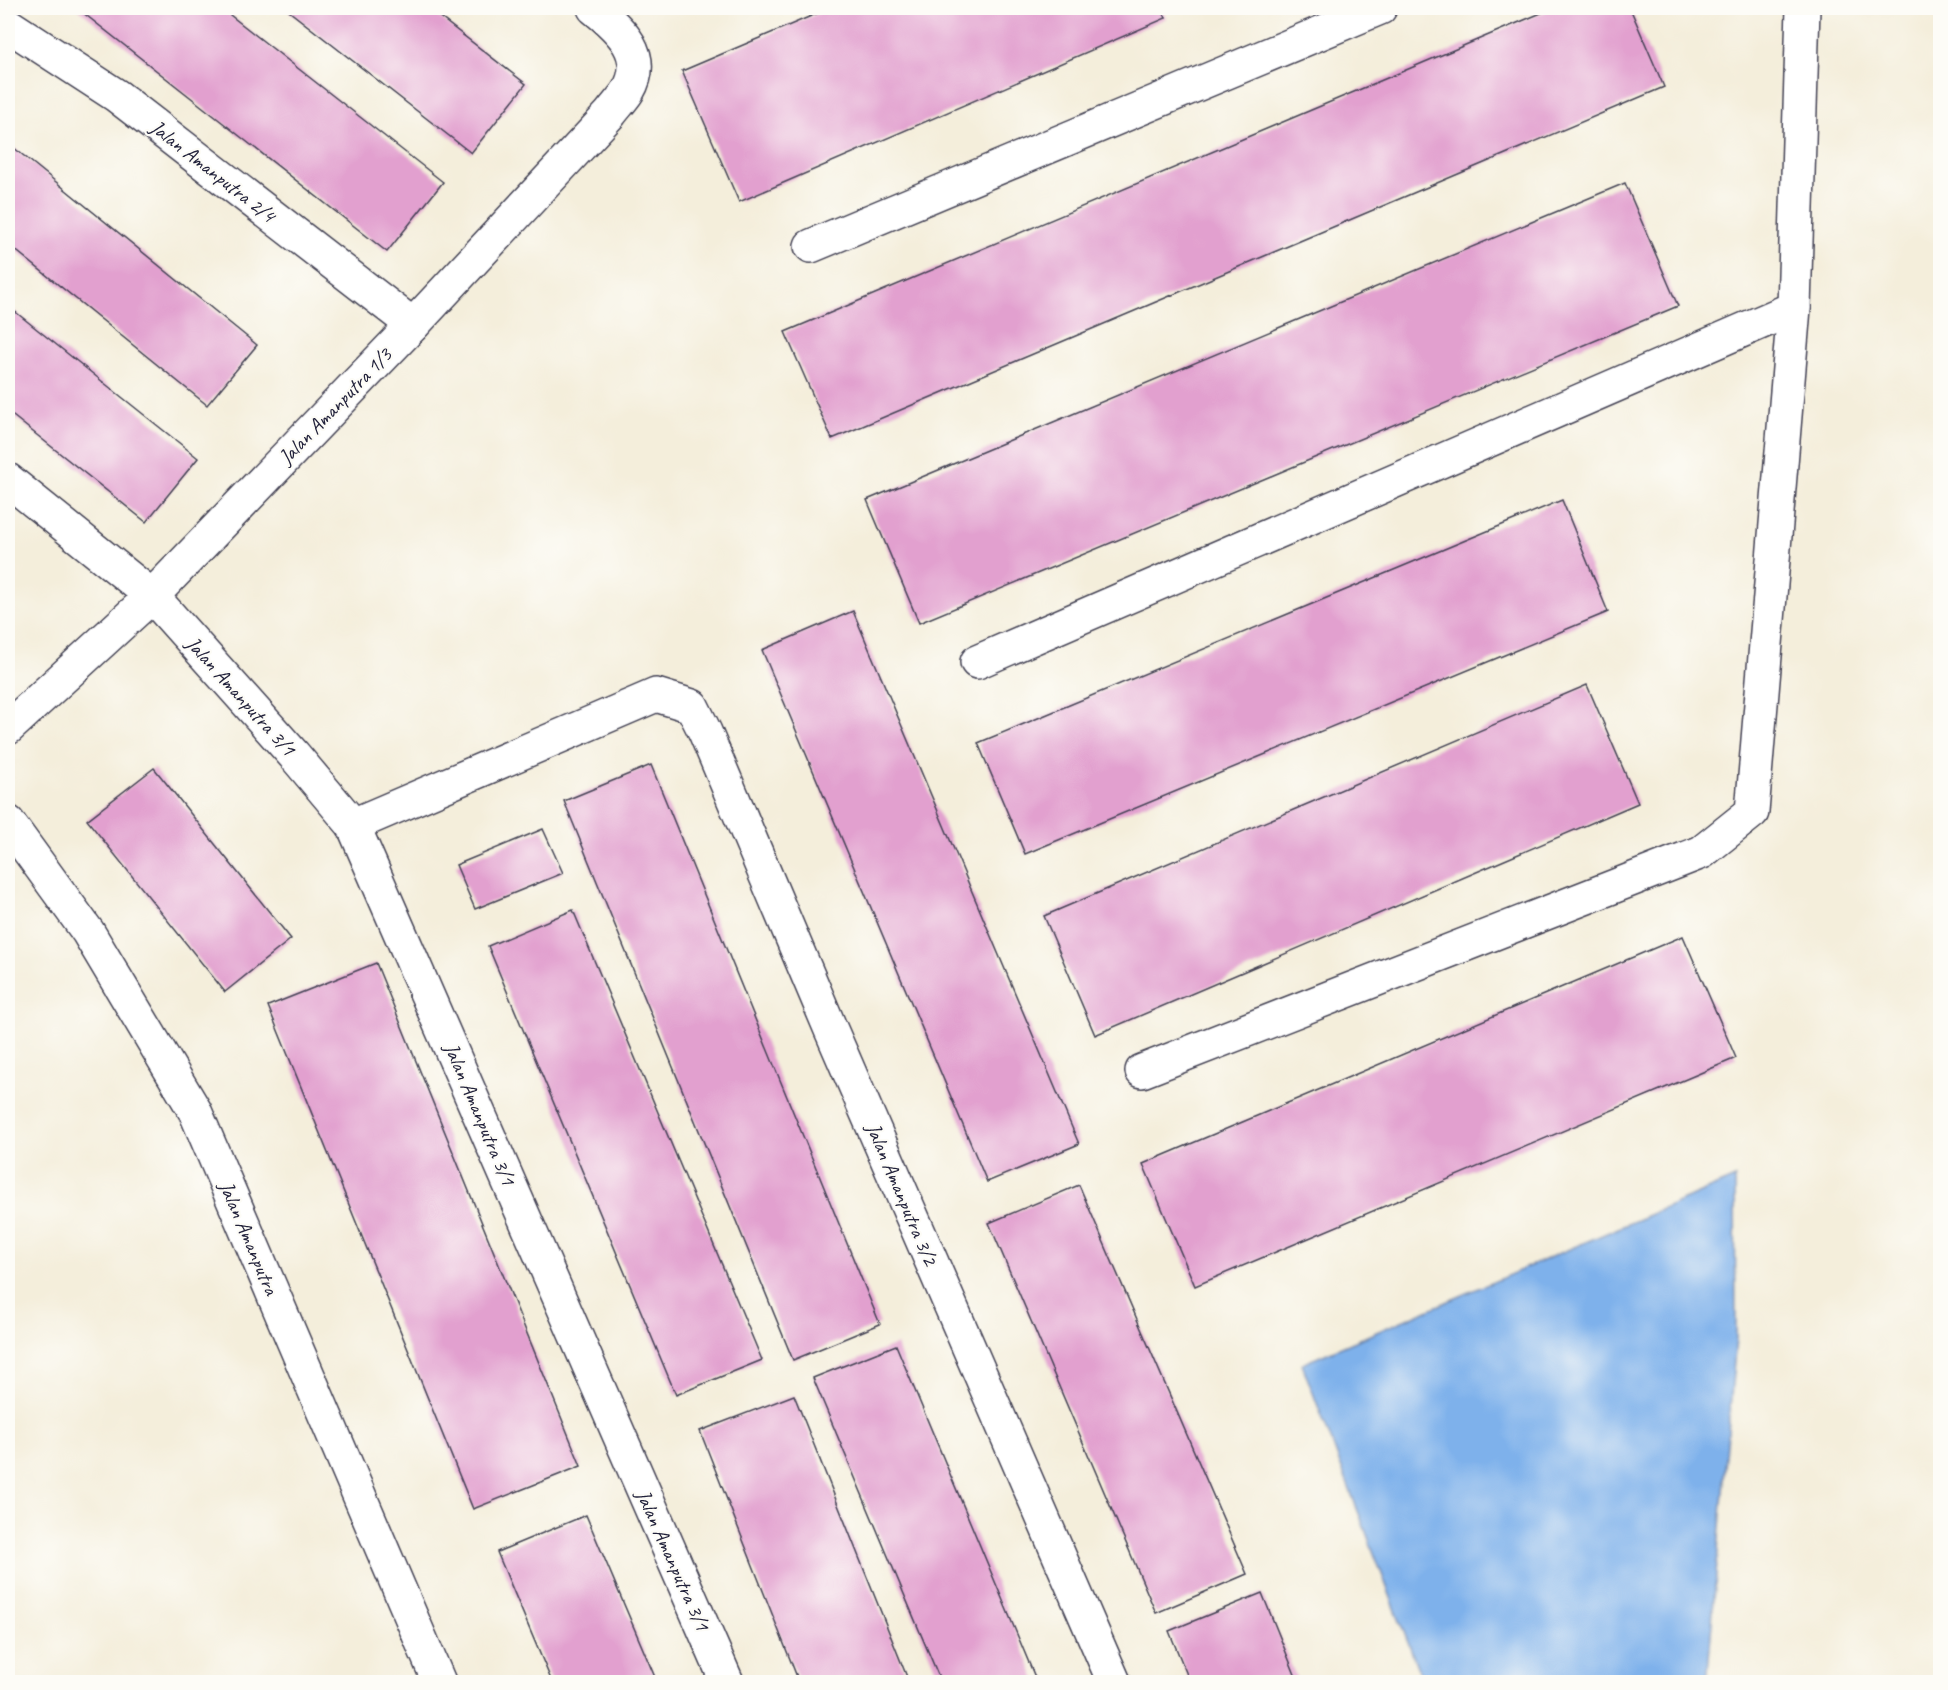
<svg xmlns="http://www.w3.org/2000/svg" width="1948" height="1690" viewBox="0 0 1948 1690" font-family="Caveat,sans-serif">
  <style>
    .water { fill: #7eb1eb; stroke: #506a93; stroke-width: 1.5 }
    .building { fill: #e2a0cf }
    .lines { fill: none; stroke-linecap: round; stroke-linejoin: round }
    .minor-casing { stroke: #424153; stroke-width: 36 }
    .minor { stroke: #fff; stroke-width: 33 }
    .labels { text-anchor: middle; stroke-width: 4.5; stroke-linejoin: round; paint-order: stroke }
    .street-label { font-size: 21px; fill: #22223b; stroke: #fdfcf7 }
  </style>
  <rect width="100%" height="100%" fill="#fdfcf7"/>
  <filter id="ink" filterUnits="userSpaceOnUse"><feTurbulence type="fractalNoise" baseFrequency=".0167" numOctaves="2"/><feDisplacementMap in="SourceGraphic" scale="12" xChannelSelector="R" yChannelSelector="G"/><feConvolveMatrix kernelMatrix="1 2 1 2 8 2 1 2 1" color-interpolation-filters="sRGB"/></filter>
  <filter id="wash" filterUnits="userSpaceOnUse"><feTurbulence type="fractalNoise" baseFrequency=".008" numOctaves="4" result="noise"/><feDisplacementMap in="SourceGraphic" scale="24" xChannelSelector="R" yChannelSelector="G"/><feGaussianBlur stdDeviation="1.35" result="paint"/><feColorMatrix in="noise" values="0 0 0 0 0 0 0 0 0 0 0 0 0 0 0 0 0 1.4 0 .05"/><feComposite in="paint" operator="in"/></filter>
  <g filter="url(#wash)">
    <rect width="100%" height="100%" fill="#f4eedb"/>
    <path class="water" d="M1735,1178L1736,1337L1707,1682H1423L1302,1364Z"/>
    <g id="blocks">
      <g class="building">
        <path d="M77,8H221L443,182L387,252Z"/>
        <path d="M285,8H428L526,84L471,153Z"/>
        <path d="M830,8H1161L1166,18L739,202L682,71Z"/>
        <path d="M1553,8H1630L1664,87L832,439L785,332Z"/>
        <path d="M8,143L257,345L207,405L8,244Z"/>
        <path d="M1625,183L1678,306L919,623L867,500Z"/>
        <path d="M8,306L198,458L146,522L8,412Z"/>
        <path d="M1562,500L1608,612L1025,854L978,743Z"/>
        <path d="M853,611L1079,1144L987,1182L762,650Z"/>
        <path d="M1587,685L1638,803L1095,1035L1044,916Z"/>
        <path d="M651,765L880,1324L793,1360L564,801Z"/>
        <path d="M154,768L291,939L225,992L87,820Z"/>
        <path d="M543,829L563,873L475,909L456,865Z"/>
        <path d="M573,910L762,1360L676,1395L488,946Z"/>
        <path d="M1683,936L1736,1058L1195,1286L1143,1164Z"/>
        <path d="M376,963L581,1466L473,1509L268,1006Z"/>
        <path d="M1079,1185L1247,1574L1156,1613L989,1223Z"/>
        <path d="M896,1345L1037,1682H941L813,1378Z"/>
        <path d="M794,1395L909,1682H799L700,1431Z"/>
        <path d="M586,1515L657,1682H552L497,1552Z"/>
        <path d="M1262,1593L1298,1682H1190L1169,1631Z"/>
      </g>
    </g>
  </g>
  <g filter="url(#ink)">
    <use href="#blocks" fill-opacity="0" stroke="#424153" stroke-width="1.5"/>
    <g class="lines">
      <defs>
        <g id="minor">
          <path d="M8,25L117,96L413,325"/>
          <path d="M811,246L1380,8"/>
          <path d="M8,480L152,596L294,755L353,825L727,1682"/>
          <path d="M977,662L1794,308"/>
          <path d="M8,728L152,596L413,325L610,114C615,107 623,99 628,91C649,55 620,29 594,8"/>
          <path d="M8,822L88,932L195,1111L439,1682"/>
          <path d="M353,825L656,695L692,706L705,732L831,1030L1114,1682"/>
          <path d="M1142,1071L1702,852L1752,812L1794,308L1803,8"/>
        </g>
      </defs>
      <use href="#minor" class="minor-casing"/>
      <use href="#minor" class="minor"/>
    </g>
  </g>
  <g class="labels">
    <g class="street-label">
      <text transform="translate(213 171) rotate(38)" y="7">Jalan Amanputra 2/4</text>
      <text transform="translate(335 406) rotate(-46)" y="7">Jalan Amanputra 1/3</text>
      <text transform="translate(241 696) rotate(48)" y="7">Jalan Amanputra 3/1</text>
      <text transform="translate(480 1114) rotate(67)" y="7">Jalan Amanputra 3/1</text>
      <text transform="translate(902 1194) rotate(67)" y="7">Jalan Amanputra 3/2</text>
      <text transform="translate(249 1238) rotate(67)" y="7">Jalan Amanputra</text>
      <text transform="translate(673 1560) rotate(66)" y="7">Jalan Amanputra 3/1</text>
    </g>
  </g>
  <rect width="1948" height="1690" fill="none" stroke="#fdfcf7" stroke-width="30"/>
</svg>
